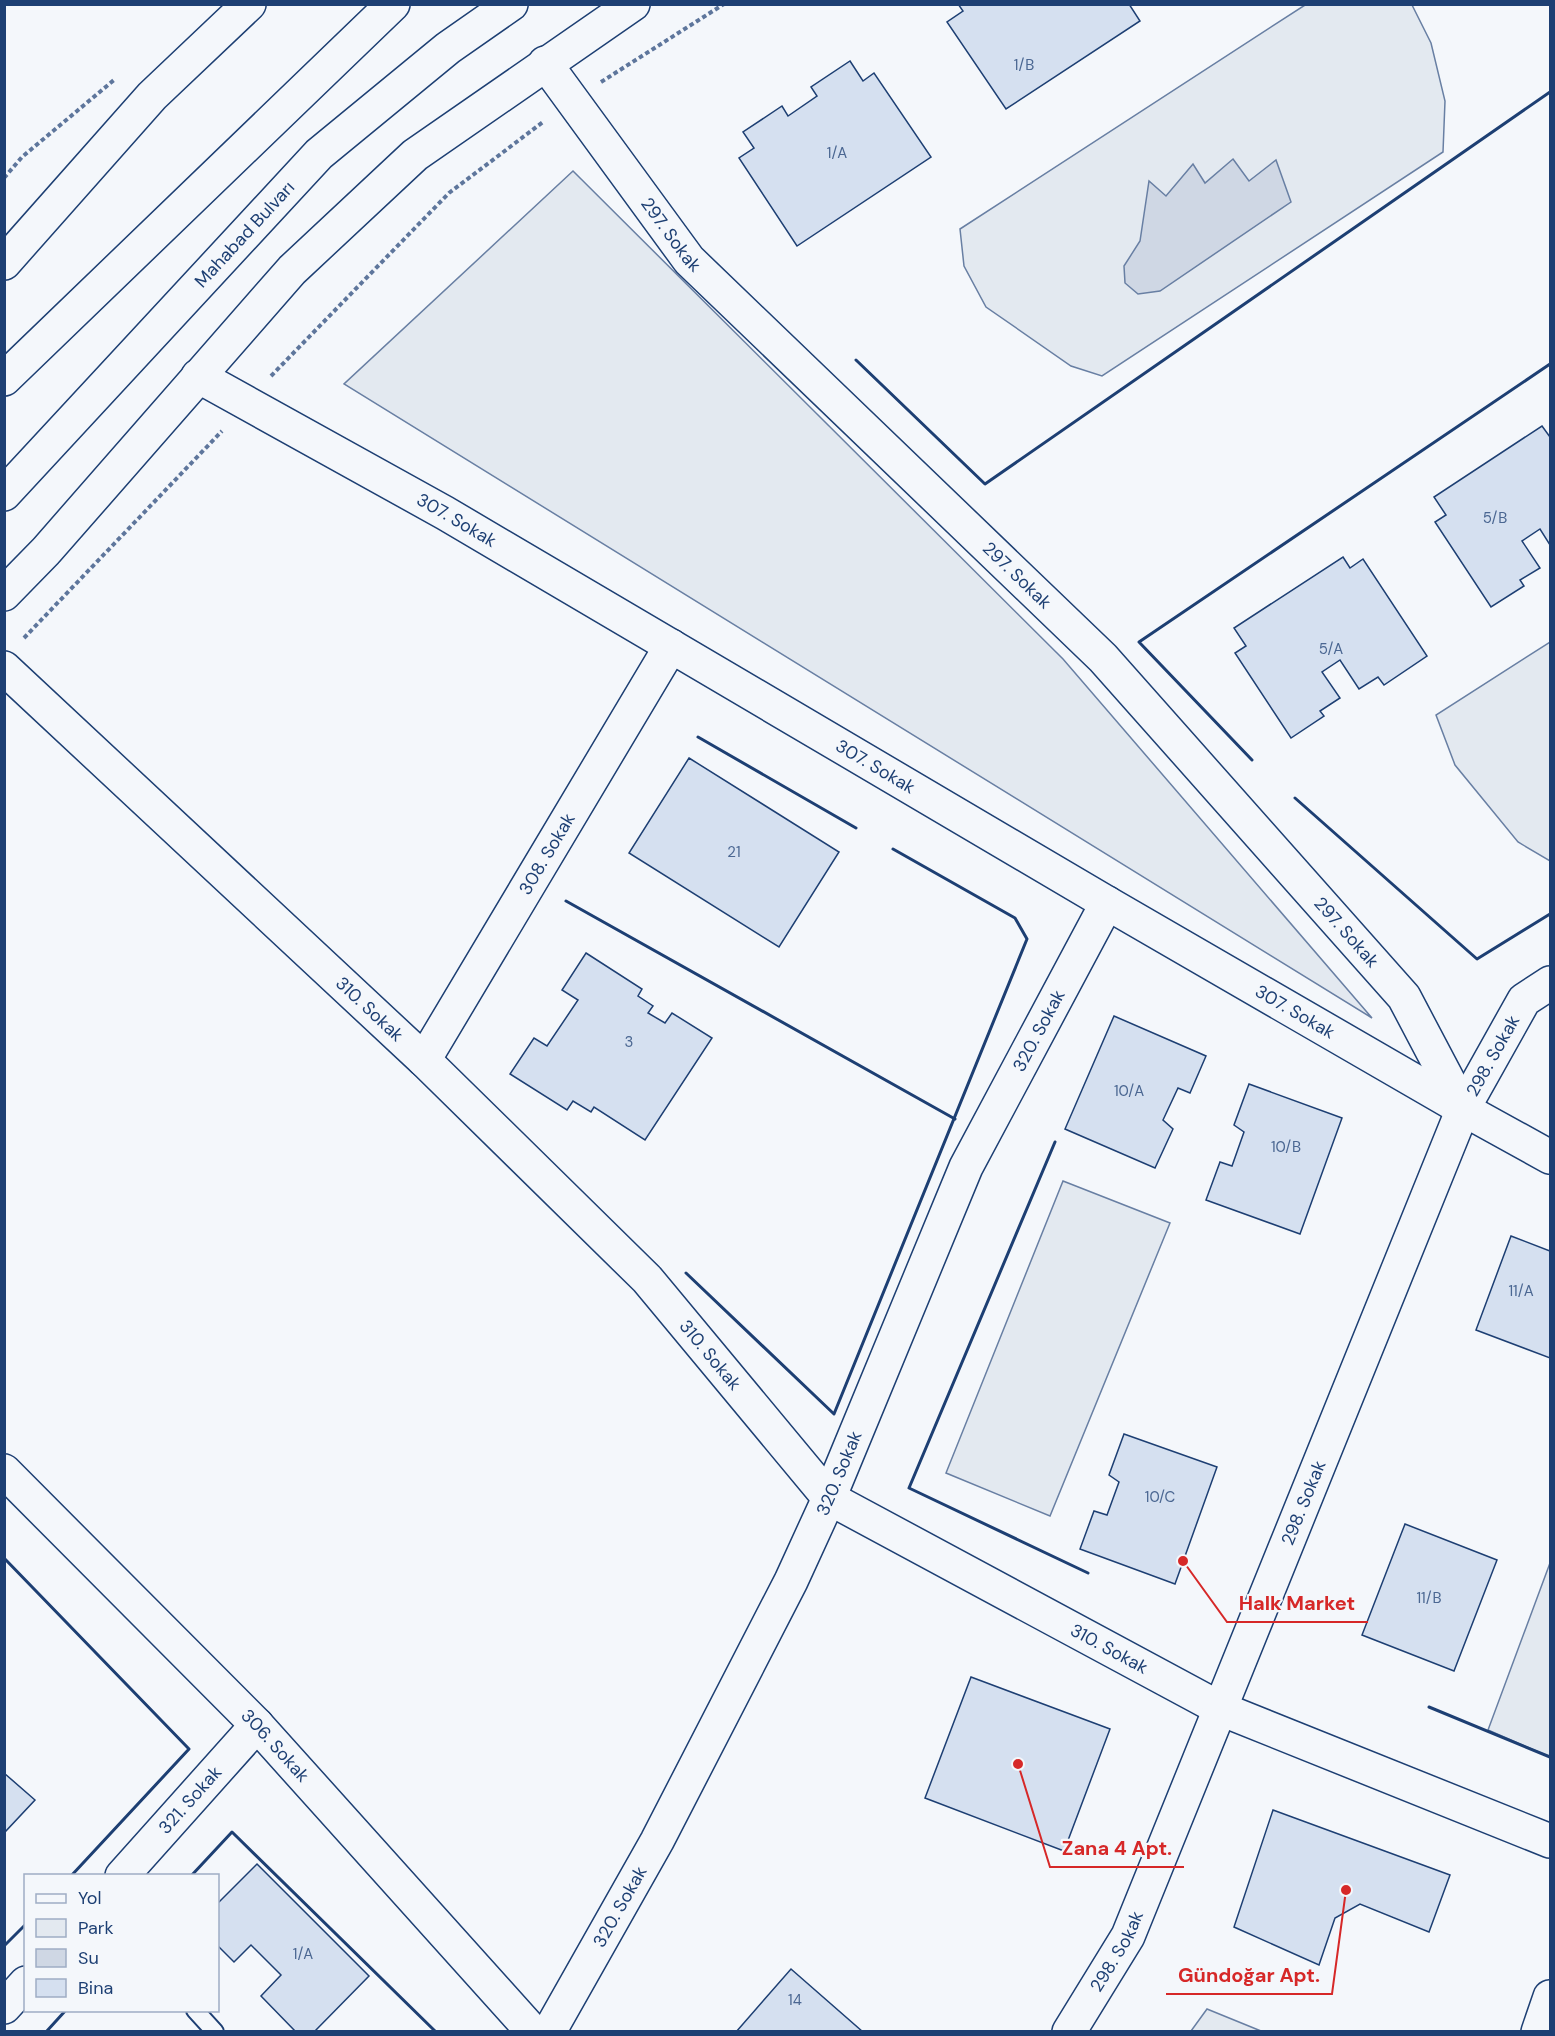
<svg xmlns="http://www.w3.org/2000/svg" width="1555" height="2036" viewBox="0 0 1555 2036" font-family="'DM Sans',sans-serif">
  <style>
    .green { fill: #e3e9f0; stroke: #687fa3; stroke-width: 1.5 }
    .water { fill: #cfd7e4; stroke: #687fa3; stroke-width: 1.5 }
    .building { fill: #d5e0f0; stroke: #1d3f73; stroke-width: 1.5 }
    .lines { fill: none; stroke-linecap: round; stroke-linejoin: round }
    .lane-casing { stroke: #1d3f73; stroke-width: 20 }
    .street-casing { stroke: #1d3f73; stroke-width: 36 }
    .secondary-casing { stroke: #1d3f73; stroke-width: 36 }
    .primary-casing { stroke: #1d3f73; stroke-width: 36 }
    .path { stroke: #5e769c; stroke-width: 4; stroke-dasharray: 4.5 3; stroke-linecap: butt }
    .lane { stroke: #f4f7fb; stroke-width: 16 }
    .street { stroke: #f4f7fb; stroke-width: 33 }
    .secondary { stroke: #f4f7fb; stroke-width: 33 }
    .primary { stroke: #f4f7fb; stroke-width: 33 }
    .wall { stroke: #1d3f73; stroke-width: 3 }
    .labels { text-anchor: middle; stroke-width: 4.5; stroke-linejoin: round; paint-order: stroke }
    .number-label { font-size: 15px; fill: #4b6792 }
    .street-label { font-size: 18px; fill: #1d3f73; stroke: #f4f7fb }
    .leader { fill: none; stroke: #d62828; stroke-width: 2 }
    .callout-dot { fill: #d62828; stroke: #f4f7fb; stroke-width: 2 }
    .callout-label { font-size: 20px; text-anchor: middle; font-weight: bold; fill: #d62828; stroke: #f4f7fb; stroke-width: 4.5; stroke-linejoin: round; paint-order: stroke }
  </style>
  <rect width="100%" height="100%" fill="#f4f7fb"/>
  <g class="green">
    <path d="M1305,5H1412L1431,43L1445,101L1443,152L1102,376L1071,366L986,307L964,266L960,229Z"/>
    <path d="M573,171L1063,659L1372,1018L344,384Z"/>
    <path d="M1550,642V861L1518,842L1455,765L1436,715Z"/>
    <path d="M1063,1181L1170,1223L1050,1516L946,1473Z"/>
    <path d="M1550,1563V1757L1488,1730Z"/>
    <path d="M1207,2009L1261,2031H1191Z"/>
  </g>
  <path class="water" d="M1233,159L1249,181L1276,160L1291,202L1160,291L1138,294L1125,283L1124,266L1140,241L1149,181L1166,196L1193,164L1205,183Z"/>
  <g class="building">
    <path d="M958,4H1129L1140,21L1006,109L947,22L963,11Z"/>
    <path d="M850,61L863,81L874,73L931,157L797,246L739,158L754,148L743,132L782,106L788,116L817,96L811,87Z"/>
    <path d="M1542,426L1550,437V545L1540,529L1522,541L1540,568L1520,580L1524,586L1491,607L1435,522L1446,515L1434,497Z"/>
    <path d="M1343,557L1350,568L1363,559L1427,656L1384,685L1378,677L1359,689L1340,660L1322,672L1340,698L1320,711L1324,716L1291,738L1235,653L1246,646L1234,628Z"/>
    <path d="M689,758L839,852L779,947L629,853Z"/>
    <path d="M586,953L642,989L638,996L653,1006L648,1013L665,1023L672,1013L712,1038L645,1140L594,1107L591,1112L573,1101L567,1110L510,1074L534,1038L547,1046L578,1000L562,990Z"/>
    <path d="M1114,1016L1206,1056L1190,1093L1178,1088L1163,1120L1173,1129L1155,1168L1065,1129Z"/>
    <path d="M1249,1084L1342,1118L1300,1234L1206,1200L1220,1162L1232,1166L1244,1132L1234,1125Z"/>
    <path d="M1511,1236L1550,1251V1358L1476,1330Z"/>
    <path d="M1124,1434L1217,1467L1175,1584L1080,1549L1094,1511L1107,1515L1119,1482L1109,1475Z"/>
    <path d="M1405,1524L1497,1560L1454,1671L1362,1635Z"/>
    <path d="M971,1677L1110,1729L1064,1851L925,1798Z"/>
    <path d="M4,1773L35,1800L4,1833Z"/>
    <path d="M1273,1810L1450,1875L1429,1932L1360,1904L1335,1918L1319,1965L1234,1927Z"/>
    <path d="M257,1864L369,1976L314,2032H296L261,1996L281,1975L251,1945L234,1962L218,1946V1903Z"/>
    <path d="M791,1969L863,2032H736Z"/>
  </g>
  <g class="lines">
    <defs>
      <path id="lane" d="M195,2010L215,2032"/>
      <g id="street">
        <path id="s1" d="M545,63L689,260L1103,658L1404,997L1463,1109"/>
        <path id="s2" d="M4,668L424,1060L647,1279L829,1498L1221,1709L1550,1841"/>
        <path id="s3" d="M424,1060L671,646"/>
        <path id="s4" d="M4,1471L257,1725L533,2032"/>
        <path id="s5" d="M122,1876L257,1725"/>
        <path d="M4,2007L26,1983"/>
        <path id="s6" d="M549,2032L657,1841L791,1581L829,1498L966,1167L1107,903"/>
        <path id="s7" d="M1069,2032L1128,1936L1463,1109L1524,1000L1550,983"/>
        <path d="M1538,2032L1550,1997"/>
      </g>
      <g id="secondary">
        <path id="s8" d="M198,376L445,513L1107,903L1463,1109L1550,1157"/>
      </g>
      <g id="primary">
        <path d="M4,263L152,96L249,4"/>
        <path d="M4,379L393,4"/>
        <path id="s9" d="M4,494L319,154L448,48L511,4"/>
        <path d="M4,594L46,551L292,270L415,155L633,4"/>
      </g>
    </defs>
    <use href="#lane" class="lane-casing"/>
    <use href="#street" class="street-casing"/>
    <use href="#secondary" class="secondary-casing"/>
    <use href="#primary" class="primary-casing"/>
    <g class="path">
      <path d="M601,82L724,4"/>
      <path d="M4,178L22,157L114,80"/>
      <path d="M271,376L449,193L543,122"/>
      <path d="M24,638L222,431"/>
    </g>
    <use href="#lane" class="lane"/>
    <use href="#street" class="street"/>
    <use href="#secondary" class="secondary"/>
    <use href="#primary" class="primary"/>
    <g class="wall">
      <path d="M856,360L985,484L1550,92"/>
      <path d="M698,737L856,828"/>
      <path d="M1252,760L1139,642L1550,364"/>
      <path d="M1295,798L1477,959L1550,914"/>
      <path d="M566,901L955,1119"/>
      <path d="M1055,1142L909,1488L1088,1573"/>
      <path d="M686,1273L834,1414L1027,939L1015,918L893,849"/>
      <path d="M4,1558L189,1749L71,1876"/>
      <path d="M1429,1707L1550,1757"/>
      <path d="M191,1876L232,1832L436,2032"/>
      <path d="M4,1946L26,1924"/>
      <path d="M46,2032L66,2010"/>
    </g>
  </g>
  <g class="labels">
    <g class="number-label">
      <text x="1024" y="70">1/B</text>
      <text x="837" y="158">1/A</text>
      <text x="1495" y="523">5/B</text>
      <text x="1331" y="654">5/A</text>
      <text x="734" y="857">21</text>
      <text x="629" y="1047">3</text>
      <text x="1129" y="1096">10/A</text>
      <text x="1286" y="1152">10/B</text>
      <text x="1521" y="1296">11/A</text>
      <text x="1160" y="1502">10/C</text>
      <text x="1429" y="1603">11/B</text>
      <text x="303" y="1959">1/A</text>
      <text x="795" y="2005">14</text>
    </g>
    <g class="street-label">
      <text dy="6" stroke="none"><textPath href="#s1" startOffset="213">297. Sokak</textPath></text>
      <text dy="6" stroke="none"><textPath href="#s9" startOffset="354">Mahabad Bulvarı</textPath></text>
      <text dy="6" stroke="none"><textPath href="#s8" startOffset="296">307. Sokak</textPath></text>
      <text dy="6" stroke="none"><textPath href="#s1" startOffset="699">297. Sokak</textPath></text>
      <text dy="6" stroke="none"><textPath href="#s8" startOffset="782">307. Sokak</textPath></text>
      <text dy="6" stroke="none"><textPath href="#s3" startOffset="240">308. Sokak</textPath></text>
      <text dy="6" stroke="none"><textPath href="#s1" startOffset="1185">297. Sokak</textPath></text>
      <text dy="6" stroke="none"><textPath href="#s2" startOffset="500">310. Sokak</textPath></text>
      <text dy="6" stroke="none"><textPath href="#s8" startOffset="1268">307. Sokak</textPath></text>
      <text dy="6" stroke="none"><textPath href="#s6" startOffset="1116">320. Sokak</textPath></text>
      <text dy="6" stroke="none"><textPath href="#s7" startOffset="1066">298. Sokak</textPath></text>
      <text dy="6" stroke="none"><textPath href="#s2" startOffset="986">310. Sokak</textPath></text>
      <text dy="6" stroke="none"><textPath href="#s6" startOffset="630">320. Sokak</textPath></text>
      <text dy="6" stroke="none"><textPath href="#s7" startOffset="580">298. Sokak</textPath></text>
      <text dy="6" stroke="none"><textPath href="#s2" startOffset="1490">310. Sokak</textPath></text>
      <text dy="6" stroke="none"><textPath href="#s4" startOffset="386">306. Sokak</textPath></text>
      <text dy="6" stroke="none"><textPath href="#s5" startOffset="102">321. Sokak</textPath></text>
      <text dy="6" stroke="none"><textPath href="#s6" startOffset="144">320. Sokak</textPath></text>
      <text dy="6" stroke="none"><textPath href="#s7" startOffset="94">298. Sokak</textPath></text>
    </g>
  </g>
  <path class="leader" d="M1183 1561L1227 1622H1368M1018 1764L1050 1867H1184M1346 1890L1332 1994H1166"/>
  <g class="callout-dot">
    <circle cx="1183" cy="1561" r="6"/>
    <circle cx="1018" cy="1764" r="6"/>
    <circle cx="1346" cy="1890" r="6"/>
  </g>
  <g class="callout-label">
    <text x="1297" y="1610">Halk Market</text>
    <text x="1117" y="1855">Zana 4 Apt.</text>
    <text x="1249" y="1982">Gündoğar Apt.</text>
  </g>
  <rect width="1555" height="2036" fill="none" stroke="#1d3f73" stroke-width="12"/>
  <rect x="24" y="1874" width="195" height="138" fill="#f4f7fb" stroke="#9eadc5" stroke-width="1.5"/>
  <rect x="36" y="1894" width="30" height="9" fill="#f4f7fb" stroke="#9eadc5" stroke-width="1.5"/>
  <text x="78" y="1904" font-size="18" fill="#1d3f73">Yol</text>
  <rect x="36" y="1919" width="30" height="18" fill="#e3e9f0" stroke="#9eadc5" stroke-width="1.5"/>
  <text x="78" y="1934" font-size="18" fill="#1d3f73">Park</text>
  <rect x="36" y="1949" width="30" height="18" fill="#cfd7e4" stroke="#9eadc5" stroke-width="1.5"/>
  <text x="78" y="1964" font-size="18" fill="#1d3f73">Su</text>
  <rect x="36" y="1979" width="30" height="18" fill="#d5e0f0" stroke="#9eadc5" stroke-width="1.5"/>
  <text x="78" y="1994" font-size="18" fill="#1d3f73">Bina</text>
</svg>
